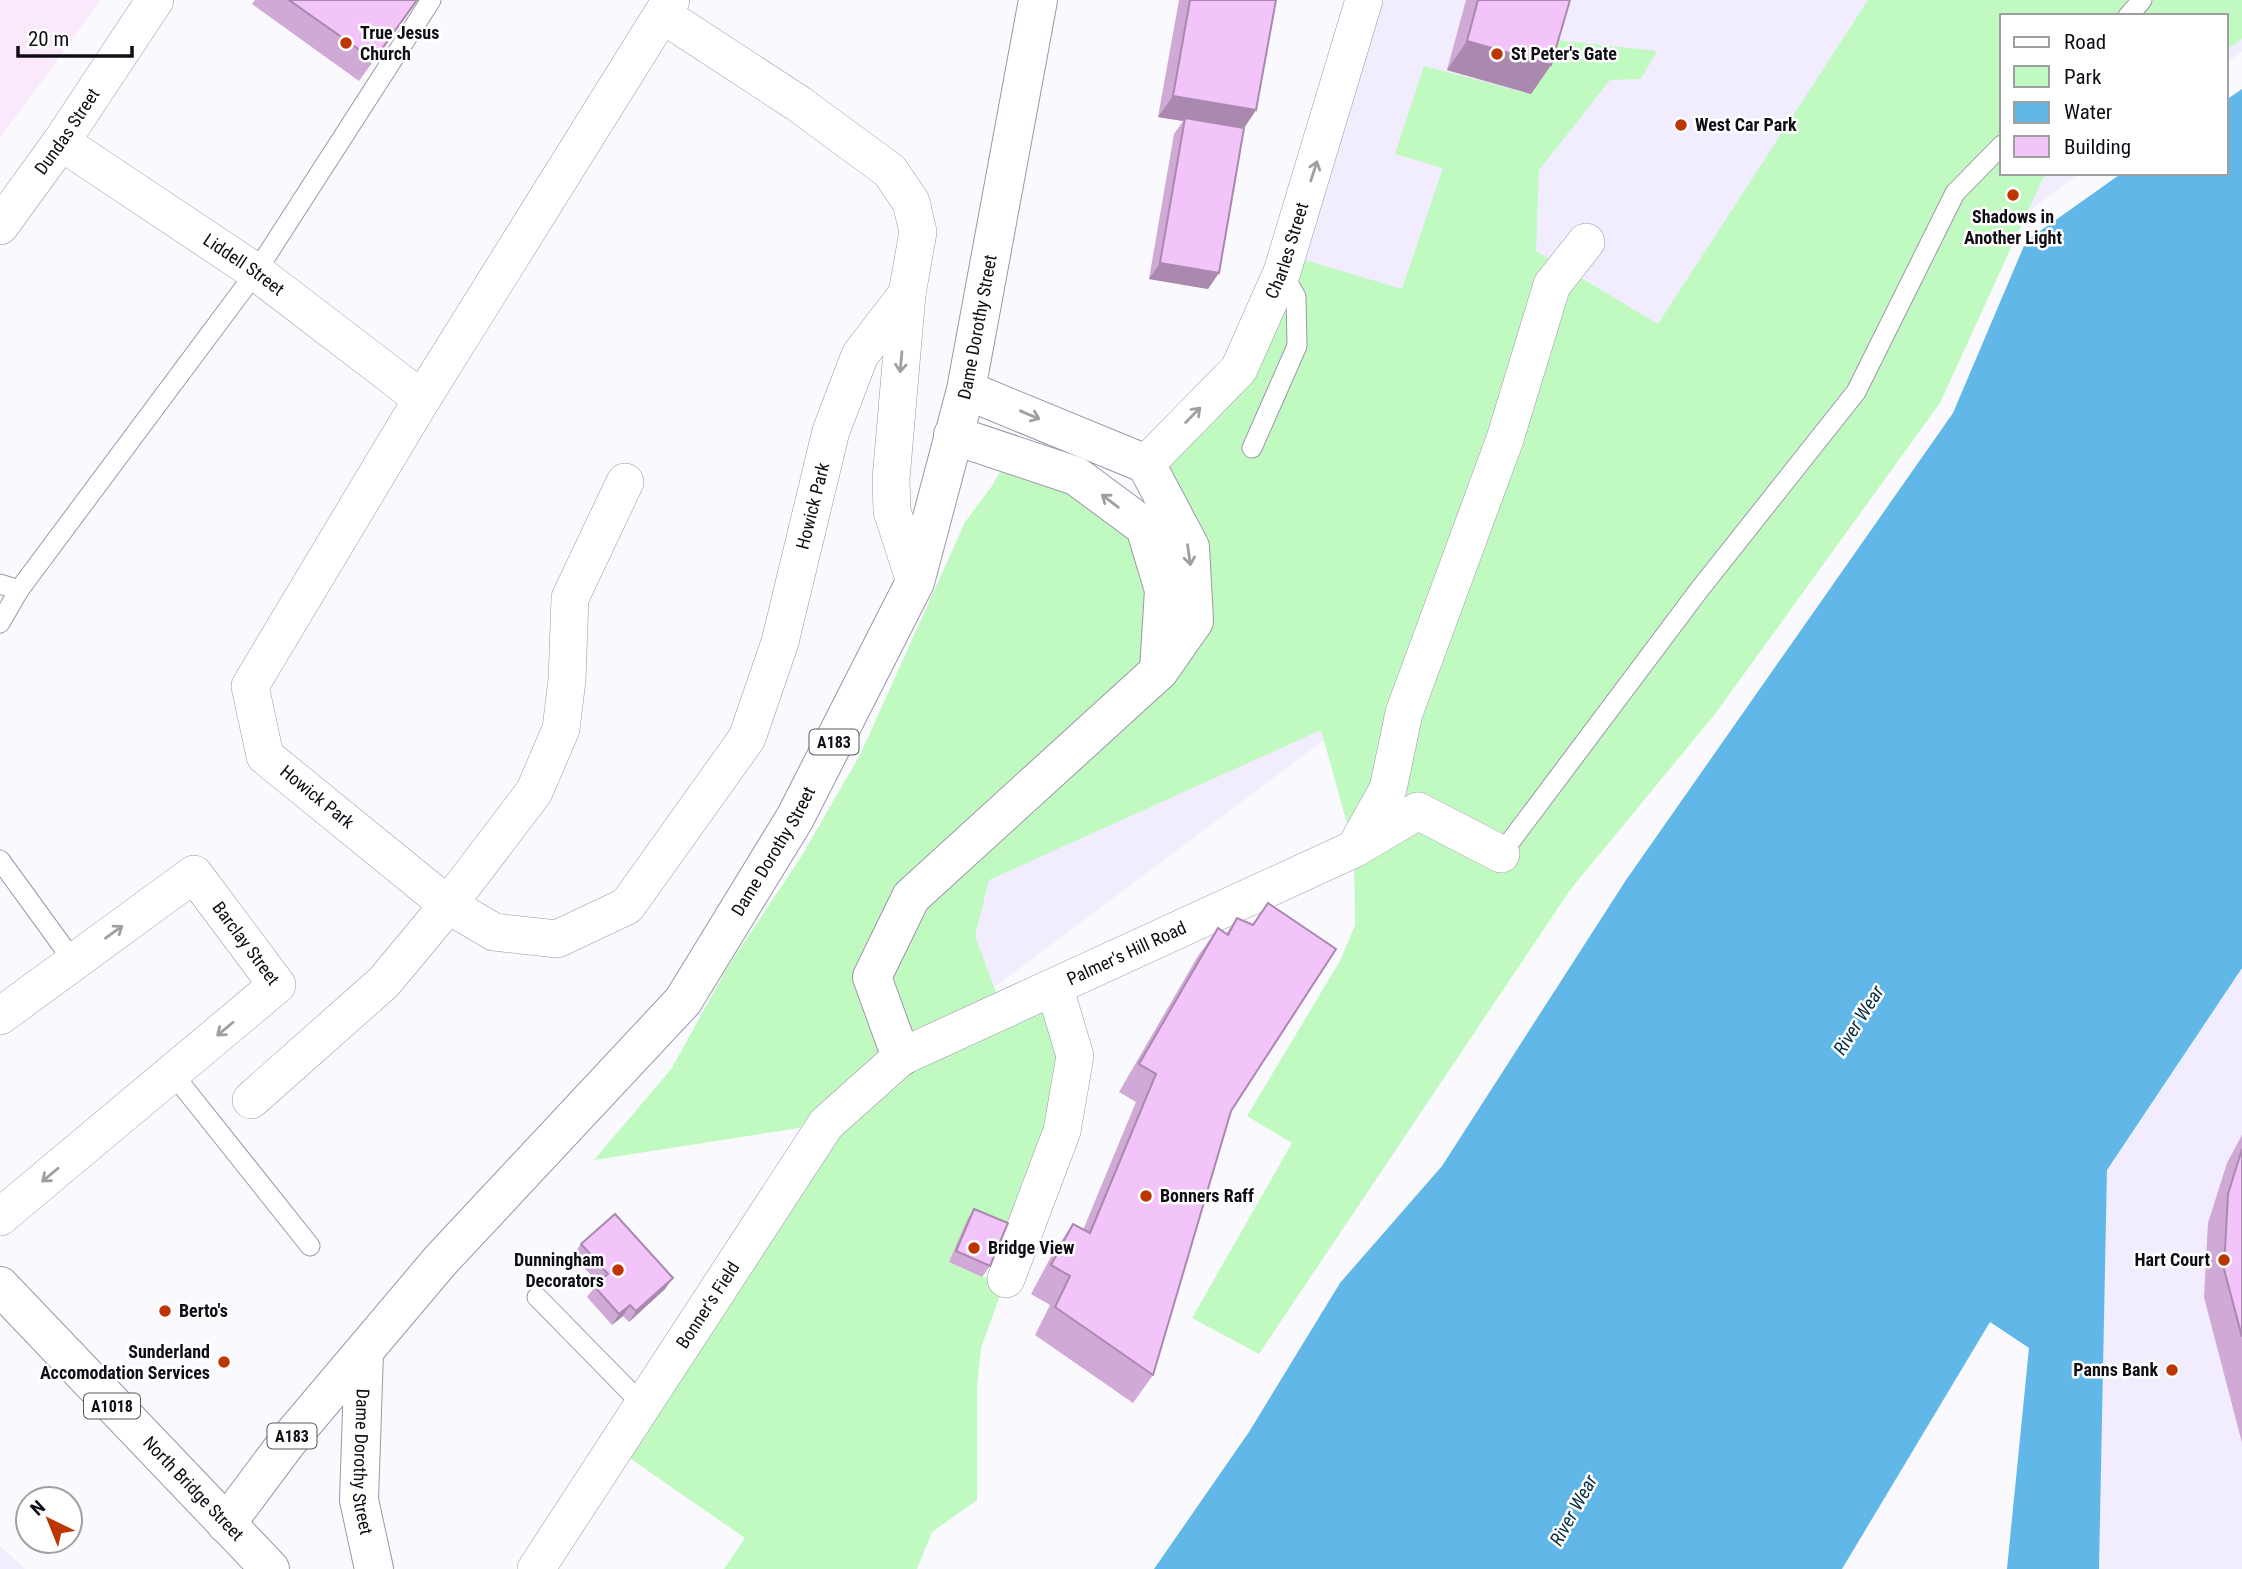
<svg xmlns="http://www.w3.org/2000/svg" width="2242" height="1569" viewBox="0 0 2242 1569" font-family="'Roboto Condensed',sans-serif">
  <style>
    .built { fill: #f1ecfe }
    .industrial { fill: #fae9fb }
    .green { fill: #c0fac1 }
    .water { fill: #61b8e8 }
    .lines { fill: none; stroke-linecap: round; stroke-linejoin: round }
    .service-casing { stroke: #9c96ab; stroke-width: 21 }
    .minor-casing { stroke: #9c96ab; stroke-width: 38 }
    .tertiary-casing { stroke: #9c96ab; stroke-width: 40 }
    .primary-casing { stroke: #9c96ab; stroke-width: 40 }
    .trunk-casing { stroke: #9c96ab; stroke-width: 40 }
    .service { stroke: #fff; stroke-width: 19 }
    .minor { stroke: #fff; stroke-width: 37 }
    .tertiary { stroke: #fff; stroke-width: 38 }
    .primary { stroke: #fff; stroke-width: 38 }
    .trunk { stroke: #fff; stroke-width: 38 }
    .wall { fill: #d0a9d6 }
    .shaded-wall { fill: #a989ae }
    .building { fill: #f2c4f9; stroke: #a989ae; stroke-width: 2 }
    .oneway { stroke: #9f9ea1 }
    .poi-dot { fill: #bd3500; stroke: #fff; stroke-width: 2.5 }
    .labels { text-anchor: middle; stroke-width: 5; stroke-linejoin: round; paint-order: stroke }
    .shield { fill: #fff; stroke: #58565b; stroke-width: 2 }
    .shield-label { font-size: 16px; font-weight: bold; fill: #100d15 }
    .poi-label { font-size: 18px; font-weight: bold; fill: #100d15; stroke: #fff; text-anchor: start }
    .street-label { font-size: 18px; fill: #100d15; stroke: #fff }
    .water-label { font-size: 19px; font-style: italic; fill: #062e42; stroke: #fff }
  </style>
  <rect width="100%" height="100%" fill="#faf9fd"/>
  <g class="built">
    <path d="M1364,0H2242V52L2226,64V16H2002V173H2080L901,1057L1229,378Z"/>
    <path d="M2242,968V1569H2099L2107,1170Z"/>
    <path d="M0,1546L25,1569H0Z"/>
  </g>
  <path class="industrial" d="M0,0H101L0,138Z"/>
  <path class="green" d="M1868,0H2242V39L2226,50V16H2002V173H2050L2043,178L1940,403L1715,714L1570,890L1259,1354L1192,1318L1292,1143L1247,1116L1341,959L1355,925L1354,849L1321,730L989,880L975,936L1003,1011L1055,989L1062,1131L1000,1233L949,1262L982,1277L1006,1279L981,1348L977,1386V1500L932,1532L917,1569H724L745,1538L615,1448L825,1124L594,1160L672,1068L727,968L801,857L860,755L965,522L992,486L1010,454L1145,527L1146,464L1239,369L1288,255L1402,289L1443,168L1395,154L1424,66L1531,94L1547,39L1657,51L1641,79L1610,80L1539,170L1536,251L1658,324Z"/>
  <path class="water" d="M2242,89V968L2107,1170L2099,1569H2007L2029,1348L1990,1322L1842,1569H1154L1249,1432L1340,1283L1442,1166L1626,880L1953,413L2026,241L2122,173H2226V100Z"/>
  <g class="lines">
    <defs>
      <g id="service">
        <path d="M2128,16L2142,0"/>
        <path d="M1252,448L1297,346L1296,297L1282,272"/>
        <path d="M0,584L19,590L256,272L431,0"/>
        <path d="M0,623L19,590"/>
        <path d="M1501,854L1699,590L1856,392L1955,193L2002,145"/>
        <path d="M0,860L74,962"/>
        <path d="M173,1074L310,1246"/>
        <path d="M537,1297L643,1405"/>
      </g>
      <g id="minor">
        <path d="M663,15L799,104L890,171L911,202L918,232L907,294L860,355L831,431L780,642L747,738L627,906L557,939L494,932L448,905L265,756L250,686L422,399L671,0"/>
        <path id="s1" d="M61,142L256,272L422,399"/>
        <path id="s2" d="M0,226L61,142L155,0"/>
        <path d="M907,294L891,479L892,511L915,582"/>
        <path id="s3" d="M1146,464L1239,369L1282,272L1364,0"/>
        <path d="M1355,848L1388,789L1404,713L1505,439L1552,285L1586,242"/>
        <path id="s4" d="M0,1016L194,874L277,985L0,1217"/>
        <path d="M251,1100L384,982L448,905L534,792L561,729L567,680L570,598L625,482"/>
        <path d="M1006,1279L1062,1131L1075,1056L1055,989"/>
        <path id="s5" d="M536,1569L826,1124L901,1057L1354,849L1418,811L1501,854"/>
      </g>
      <g id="tertiary">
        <path d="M953,435L1076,476L1145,527L1164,590L1159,671"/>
        <path d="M901,1057L872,977L911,897L1159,671L1194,621L1190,547L1146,464L966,390"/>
      </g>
      <g id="primary">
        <path id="s6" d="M364,1352L359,1500L374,1569"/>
        <path id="s7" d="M226,1524L288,1441L440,1261L683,1001L795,818L915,582L966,390L1038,0"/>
      </g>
      <g id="trunk">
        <path id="s8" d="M0,1286L270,1569"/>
      </g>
    </defs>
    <use href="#service" class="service-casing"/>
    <use href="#minor" class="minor-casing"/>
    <use href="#tertiary" class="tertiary-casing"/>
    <use href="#primary" class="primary-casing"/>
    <use href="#trunk" class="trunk-casing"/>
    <use href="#service" class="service"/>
    <use href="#minor" class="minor"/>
    <use href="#tertiary" class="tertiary"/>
    <use href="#primary" class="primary"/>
    <use href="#trunk" class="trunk"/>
  </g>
  <g class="wall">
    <path d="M255,0H417L359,81L252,4Z"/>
    <path d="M1179,0H1276L1256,110L1244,128L1208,289L1149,279L1174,134L1183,121L1158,117Z"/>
    <path d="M1466,0H1570L1551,65L1531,94L1447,70Z"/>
    <path d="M1237,918L1231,1111L1153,1375L1133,1403L1035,1335L1050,1305L1031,1294L1053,1253L1073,1224L1083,1230L1136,1102L1119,1092L1198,956L1218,928L1226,934Z"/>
    <path d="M2242,1135V1443L2204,1297L2208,1223L2227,1163Z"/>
    <path d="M974,1209L990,1266L982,1277L949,1262L967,1220Z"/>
    <path d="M581,1244L665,1289L629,1322L623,1316L612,1325L587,1297L598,1283L573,1255Z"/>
  </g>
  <g class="shaded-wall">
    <path d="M1467,41L1551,65L1531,94L1447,70Z"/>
    <path d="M1173,96L1256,110L1242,131L1185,118L1183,121L1158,117Z"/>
    <path d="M1160,263L1219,273L1208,289L1149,279Z"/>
    <path d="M673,1278L665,1289L629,1322L636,1311Z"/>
    <path d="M630,1305L623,1316L612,1325L619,1314Z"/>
  </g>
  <g class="building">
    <path d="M289,0H417L374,60Z"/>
    <path d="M1190,0H1276L1256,110L1173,96Z"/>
    <path d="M1478,0H1570L1551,65L1467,41Z"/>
    <path d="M1185,118L1244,128L1219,273L1160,263Z"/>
    <path d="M1268,903L1336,949L1231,1111L1153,1375L1055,1307L1070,1276L1051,1265L1073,1224L1090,1233L1156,1074L1139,1064L1218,928L1228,935L1237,918L1253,925Z"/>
    <path d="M2242,1149V1337L2224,1269L2228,1194Z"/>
    <path d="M974,1209L1008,1223L990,1266L956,1251Z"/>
    <path d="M615,1214L673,1278L636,1311L630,1305L619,1314L594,1286L608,1274L581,1244Z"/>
  </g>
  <defs><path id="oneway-shaft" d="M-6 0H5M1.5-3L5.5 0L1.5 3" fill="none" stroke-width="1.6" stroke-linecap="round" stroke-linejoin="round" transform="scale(1.75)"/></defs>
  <g class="oneway">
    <use href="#oneway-shaft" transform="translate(1314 171) rotate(-72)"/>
    <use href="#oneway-shaft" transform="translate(901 362) rotate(95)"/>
    <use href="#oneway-shaft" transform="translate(1030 415) rotate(23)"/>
    <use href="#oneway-shaft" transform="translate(1193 415) rotate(-45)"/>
    <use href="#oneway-shaft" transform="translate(1110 501) rotate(-143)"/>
    <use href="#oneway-shaft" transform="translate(1189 555) rotate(82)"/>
    <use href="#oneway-shaft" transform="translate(114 932) rotate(-36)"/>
    <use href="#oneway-shaft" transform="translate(225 1029) rotate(140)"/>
    <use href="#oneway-shaft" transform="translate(50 1175) rotate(140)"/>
  </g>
  <g class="poi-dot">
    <circle cx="346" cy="43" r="7"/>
    <circle cx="1497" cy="54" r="7"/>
    <circle cx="1681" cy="125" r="7"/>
    <circle cx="2013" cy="195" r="7"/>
    <circle cx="1146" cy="1196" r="7"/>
    <circle cx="974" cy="1248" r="7"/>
    <circle cx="2224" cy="1260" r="7"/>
    <circle cx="618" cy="1270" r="7"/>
    <circle cx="165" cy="1311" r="7"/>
    <circle cx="224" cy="1362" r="7"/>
    <circle cx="2172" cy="1370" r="7"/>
  </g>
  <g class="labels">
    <g class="shield">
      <rect x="809.5" y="729.5" width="49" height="25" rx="5"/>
      <rect x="84" y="1393.5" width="56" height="25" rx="5"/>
      <rect x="267.5" y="1423.5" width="49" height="25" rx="5"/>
    </g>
    <g class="shield-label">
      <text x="834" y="748">A183</text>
      <text x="112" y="1412">A1018</text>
      <text x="292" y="1442">A183</text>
    </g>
    <g class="poi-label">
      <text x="360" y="39">True Jesus<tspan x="360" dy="21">Church</tspan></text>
      <text x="1511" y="60">St Peter's Gate</text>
      <text x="1695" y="131">West Car Park</text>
      <text x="2013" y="223" text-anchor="middle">Shadows in<tspan x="2013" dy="21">Another Light</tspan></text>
      <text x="1160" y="1202">Bonners Raff</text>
      <text x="988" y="1254">Bridge View</text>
      <text x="604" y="1266" text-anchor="end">Dunningham<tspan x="604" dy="21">Decorators</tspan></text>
      <text x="2210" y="1266" text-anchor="end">Hart Court</text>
      <text x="179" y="1317">Berto's</text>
      <text x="210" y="1358" text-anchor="end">Sunderland<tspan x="210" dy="21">Accomodation Services</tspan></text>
      <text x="2158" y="1376" text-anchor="end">Panns Bank</text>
    </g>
    <g class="street-label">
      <text dy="6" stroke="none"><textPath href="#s2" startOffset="116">Dundas Street</textPath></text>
      <text dy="6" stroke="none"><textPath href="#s3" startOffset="261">Charles Street</textPath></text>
      <text dy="6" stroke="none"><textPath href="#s1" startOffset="220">Liddell Street</textPath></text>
      <text dy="6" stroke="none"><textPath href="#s7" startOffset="1437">Dame Dorothy Street</textPath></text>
      <text transform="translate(813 506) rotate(-76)" y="6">Howick Park</text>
      <text transform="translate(317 797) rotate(39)" y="6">Howick Park</text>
      <text dy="6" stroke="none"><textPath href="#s7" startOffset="870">Dame Dorothy Street</textPath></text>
      <text dy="6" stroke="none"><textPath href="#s4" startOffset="327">Barclay Street</textPath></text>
      <text dy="6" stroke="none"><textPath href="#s5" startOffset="880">Palmer's Hill Road</textPath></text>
      <text dy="6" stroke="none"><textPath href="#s5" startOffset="315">Bonner's Field</textPath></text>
      <text dy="6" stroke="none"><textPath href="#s6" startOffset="110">Dame Dorothy Street</textPath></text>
      <text dy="6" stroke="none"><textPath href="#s8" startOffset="280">North Bridge Street</textPath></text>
    </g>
    <g class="water-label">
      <text transform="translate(1858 1020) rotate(-58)" y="7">River Wear</text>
      <text transform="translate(1573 1510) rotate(-61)" y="7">River Wear</text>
    </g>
  </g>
  <rect x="2000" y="14" width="228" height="161" fill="#ffffff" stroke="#9f9ea1" stroke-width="2"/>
  <rect x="2014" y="37" width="35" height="10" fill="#ffffff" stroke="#9f9ea1" stroke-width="2"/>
  <text x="2064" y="49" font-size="21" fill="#100d15">Road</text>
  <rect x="2014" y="66" width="35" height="21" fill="#c0fac1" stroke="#9f9ea1" stroke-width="2"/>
  <text x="2064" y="84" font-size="21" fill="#100d15">Park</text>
  <rect x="2014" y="102" width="35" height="21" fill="#61b8e8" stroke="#9f9ea1" stroke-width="2"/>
  <text x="2064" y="119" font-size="21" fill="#100d15">Water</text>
  <rect x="2014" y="136" width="35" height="21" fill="#f2c4f9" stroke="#9f9ea1" stroke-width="2"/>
  <text x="2064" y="154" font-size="21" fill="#100d15">Building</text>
  <g transform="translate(49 1520) rotate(317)"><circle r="33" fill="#ffffff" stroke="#9f9ea1" stroke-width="2"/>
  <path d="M0-5L12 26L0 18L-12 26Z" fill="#bd3500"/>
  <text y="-10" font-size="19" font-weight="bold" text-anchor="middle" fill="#100d15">N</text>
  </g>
  <path d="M18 46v10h114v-10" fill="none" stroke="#100d15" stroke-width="3.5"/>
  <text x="28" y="46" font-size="21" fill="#100d15" stroke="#ffffff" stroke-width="5" paint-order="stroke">20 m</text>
</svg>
